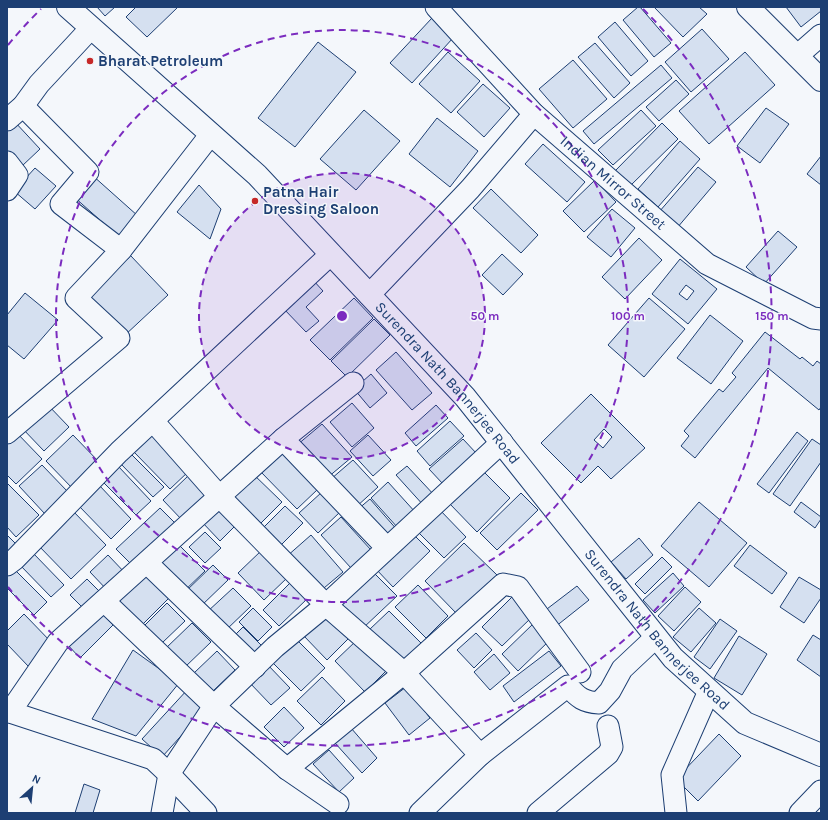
<svg xmlns="http://www.w3.org/2000/svg" width="828" height="820" viewBox="0 0 828 820" font-family="Karla,sans-serif">
  <style>
    .building { fill: #d5e0f0; stroke: #1d3f73; fill-rule: evenodd }
    .lines { fill: none; stroke-linecap: round; stroke-linejoin: round }
    .minor-casing { stroke: #1d3f73; stroke-width: 23 }
    .major-casing { stroke: #1d3f73; stroke-width: 24 }
    .minor { stroke: #f4f7fb; stroke-width: 21 }
    .major { stroke: #f4f7fb; stroke-width: 22 }
    .ring { fill: none; stroke: #7b2cbf; stroke-width: 2; stroke-dasharray: 7 5 }
    .poi-dot { fill: #c62828; stroke: #f4f7fb; stroke-width: 1.5 }
    .labels { text-anchor: middle; stroke-width: 3; stroke-linejoin: round; paint-order: stroke }
    .poi-label { font-size: 15px; font-weight: bold; fill: #1d3f73; stroke: #f4f7fb; text-anchor: start }
    .street-label { font-size: 15px; fill: #1d3f73; stroke: #f4f7fb }
    .centre { fill: #7b2cbf; stroke: #f4f7fb; stroke-width: 2 }
    .ring-label { font-size: 12px; text-anchor: middle; font-weight: bold; fill: #7b2cbf; stroke: #f4f7fb; stroke-width: 3; stroke-linejoin: round; paint-order: stroke }
  </style>
  <rect width="100%" height="100%" fill="#f4f7fb"/>
  <g class="building">
    <path d="M97,7H115L105,16Z"/>
    <path d="M136,7H178L147,37L126,17Z"/>
    <path d="M638,7H640L671,43L654,57L623,20Z"/>
    <path d="M654,7H699L707,14L683,37Z"/>
    <path d="M786,7H821V11L801,27Z"/>
    <path d="M432,18L453,38L412,83L390,63Z"/>
    <path d="M615,22L648,61L631,76L598,37Z"/>
    <path d="M702,29L729,59L691,92L665,62Z"/>
    <path d="M318,42L356,72L295,147L258,118Z"/>
    <path d="M595,43L630,83L614,98L578,57Z"/>
    <path d="M448,52L480,81L451,113L419,84Z"/>
    <path d="M745,52L775,85L709,144L679,111Z"/>
    <path d="M573,60L607,99L573,128L539,89Z"/>
    <path d="M661,65L672,78L594,144L583,131Z"/>
    <path d="M676,80L689,94L659,121L646,107Z"/>
    <path d="M483,84L510,108L484,137L457,112Z"/>
    <path d="M766,108L789,124L760,163L737,146Z"/>
    <path d="M364,110L400,141L356,190L320,159Z"/>
    <path d="M641,110L656,126L613,165L598,150Z"/>
    <path d="M437,118L478,151L450,187L409,154Z"/>
    <path d="M14,121L40,149L22,166L7,150V128Z"/>
    <path d="M662,123L678,139L630,186L615,171Z"/>
    <path d="M680,141L700,159L658,207L638,189Z"/>
    <path d="M543,144L585,182L567,202L525,164Z"/>
    <path d="M821,156V185L807,174Z"/>
    <path d="M698,167L716,182L677,228L659,212Z"/>
    <path d="M35,168L56,186L35,209L14,191Z"/>
    <path d="M92,175L138,216L119,237L73,196Z"/>
    <path d="M595,180L616,202L584,232L563,211Z"/>
    <path d="M199,185L221,209L210,239L177,212Z"/>
    <path d="M491,189L538,235L521,253L473,208Z"/>
    <path d="M612,209L635,228L611,257L587,237Z"/>
    <path d="M778,231L797,247L764,284L746,267Z"/>
    <path d="M639,238L662,260L625,299L602,277Z"/>
    <path d="M502,254L523,274L503,295L482,275Z"/>
    <path d="M130,255L168,295L124,336L86,297Z"/>
    <path d="M680,259L717,289L688,324L652,294ZM686,285L694,291L687,300L679,294Z"/>
    <path d="M313,280L323,291L306,307L319,321L306,332L283,308Z"/>
    <path d="M25,293L58,320L24,359L7,345V315Z"/>
    <path d="M354,298L373,318L330,360L310,340Z"/>
    <path d="M649,298L685,329L644,377L608,345Z"/>
    <path d="M710,315L743,341L711,384L677,358Z"/>
    <path d="M374,319L390,335L347,377L331,361Z"/>
    <path d="M765,332L800,359L802,357L813,366L817,361L821,364V407L819,410L768,368L695,458L681,446L689,436L684,431L719,389L723,392L736,377L732,373Z"/>
    <path d="M396,352L432,393L412,410L376,370Z"/>
    <path d="M371,374L387,393L370,408L354,389Z"/>
    <path d="M591,394L645,448L611,479L598,466L581,483L541,443ZM604,429L612,437L603,448L594,440Z"/>
    <path d="M46,403L69,427L44,451L21,427Z"/>
    <path d="M352,403L374,428L352,447L330,422Z"/>
    <path d="M436,405L448,418L416,446L405,433Z"/>
    <path d="M450,421L464,436L430,466L417,451Z"/>
    <path d="M322,424L352,457L327,478L297,445Z"/>
    <path d="M14,430L42,459L16,484L7,475V437Z"/>
    <path d="M797,432L808,441L769,493L757,484Z"/>
    <path d="M153,434L189,471L170,489L134,452Z"/>
    <path d="M73,435L100,463L73,489L46,461Z"/>
    <path d="M368,435L391,460L373,476L350,451Z"/>
    <path d="M463,439L477,454L443,484L429,469Z"/>
    <path d="M812,439L821,445V462L790,506L773,494Z"/>
    <path d="M280,451L318,489L297,509L260,471Z"/>
    <path d="M130,453L164,487L153,497L120,463Z"/>
    <path d="M353,460L378,487L356,507L331,479Z"/>
    <path d="M42,465L68,492L45,514L19,486Z"/>
    <path d="M118,466L151,501L136,515L102,481Z"/>
    <path d="M407,466L436,497L425,507L396,475Z"/>
    <path d="M482,470L510,498L477,532L449,503Z"/>
    <path d="M251,472L282,502L258,526L227,496Z"/>
    <path d="M189,475L209,496L183,521L163,500Z"/>
    <path d="M388,482L416,513L398,528L371,498Z"/>
    <path d="M7,483L39,515L16,537L7,527Z"/>
    <path d="M99,485L131,519L111,539L78,505Z"/>
    <path d="M322,492L340,512L318,533L299,513Z"/>
    <path d="M521,493L538,510L497,550L480,533Z"/>
    <path d="M370,499L399,532L386,543L357,510Z"/>
    <path d="M699,502L747,543L709,587L661,546Z"/>
    <path d="M801,502L821,517V519L815,528L794,512Z"/>
    <path d="M218,505L237,524L220,541L201,521Z"/>
    <path d="M285,506L303,523L279,547L261,530Z"/>
    <path d="M160,508L178,526L135,568L116,549Z"/>
    <path d="M438,508L466,537L444,558L416,530Z"/>
    <path d="M71,509L106,545L71,579L36,543Z"/>
    <path d="M341,517L371,550L351,568L321,535Z"/>
    <path d="M205,532L221,548L205,563L189,547Z"/>
    <path d="M411,532L430,551L393,587L375,568Z"/>
    <path d="M7,535L16,544L7,552Z"/>
    <path d="M311,535L343,572L318,593L286,557Z"/>
    <path d="M639,538L653,555L626,579L611,562Z"/>
    <path d="M464,543L497,575L457,614L425,581Z"/>
    <path d="M178,544L205,571L181,594L154,567Z"/>
    <path d="M750,545L787,573L772,594L734,566Z"/>
    <path d="M262,550L288,577L264,600L238,573Z"/>
    <path d="M32,552L64,585L51,597L19,564Z"/>
    <path d="M108,555L127,575L109,592L90,572Z"/>
    <path d="M662,557L672,567L645,594L635,584Z"/>
    <path d="M213,565L228,580L200,607L185,592Z"/>
    <path d="M13,568L47,602L34,615L7,588V574Z"/>
    <path d="M370,569L397,596L362,629L336,603Z"/>
    <path d="M673,573L684,586L655,613L643,600Z"/>
    <path d="M146,574L169,598L138,629L115,605Z"/>
    <path d="M799,577L821,590V598L804,623L780,607Z"/>
    <path d="M87,579L104,596L87,612L70,595Z"/>
    <path d="M292,581L308,598L279,626L263,610Z"/>
    <path d="M418,585L448,616L426,638L395,607Z"/>
    <path d="M577,586L589,600L555,627L543,612Z"/>
    <path d="M685,587L701,602L674,631L658,616Z"/>
    <path d="M233,588L251,606L225,631L207,612Z"/>
    <path d="M512,597L532,617L502,646L482,627Z"/>
    <path d="M167,603L185,621L162,643L145,625Z"/>
    <path d="M253,608L272,627L258,641L239,622Z"/>
    <path d="M699,608L716,623L691,652L673,637Z"/>
    <path d="M98,609L113,625L80,658L65,642Z"/>
    <path d="M389,611L421,643L401,663L369,630Z"/>
    <path d="M24,614L53,644L29,667L7,644V631Z"/>
    <path d="M323,615L348,639L327,660L303,635Z"/>
    <path d="M720,619L737,631L710,669L694,657Z"/>
    <path d="M192,623L211,642L184,668L165,649Z"/>
    <path d="M534,623L550,640L518,671L502,654Z"/>
    <path d="M243,627L263,647L252,658L232,638Z"/>
    <path d="M476,633L492,650L474,668L457,650Z"/>
    <path d="M813,635L821,640V677L797,660Z"/>
    <path d="M739,636L767,654L742,695L714,678Z"/>
    <path d="M294,637L325,668L301,691L270,660Z"/>
    <path d="M357,640L387,670L365,692L335,661Z"/>
    <path d="M133,650L179,683L136,736L92,719Z"/>
    <path d="M217,651L235,670L213,691L194,673Z"/>
    <path d="M549,651L561,666L514,702L503,686Z"/>
    <path d="M494,654L510,673L490,690L474,672Z"/>
    <path d="M266,663L290,688L271,705L248,681Z"/>
    <path d="M322,677L345,701L321,725L297,701Z"/>
    <path d="M406,687L430,718L409,735L385,703Z"/>
    <path d="M188,689L207,707L162,757L142,739Z"/>
    <path d="M284,707L304,728L284,747L264,727Z"/>
    <path d="M351,728L377,758L362,773L335,743Z"/>
    <path d="M719,734L741,756L698,801L676,779Z"/>
    <path d="M329,750L354,778L339,792L313,764Z"/>
    <path d="M84,784L100,790L93,813H75Z"/>
  </g>
  <g class="lines">
    <defs>
      <g id="minor">
        <path id="s1" d="M436,7L534,114L707,264L813,318L821,319"/>
        <path d="M797,56L821,35"/>
        <path d="M7,120L23,106L39,84L91,28"/>
        <path d="M7,162L17,175L7,190"/>
        <path d="M121,250L211,134"/>
        <path d="M369,295L470,189L534,114"/>
        <path d="M153,421L220,497L326,605L404,673L480,755"/>
        <path d="M7,433L119,338L76,298L121,250L61,204L88,172L23,106"/>
        <path d="M283,439L387,548"/>
        <path d="M147,563L255,667"/>
        <path d="M7,565L15,559L119,452L331,254"/>
        <path d="M104,601L214,706L287,769L338,804"/>
        <path d="M7,711L153,759L169,774L206,813"/>
        <path d="M10,712L58,642L283,439L353,383"/>
        <path d="M287,769L404,673L503,584L518,587L580,672"/>
        <path d="M162,813L169,774L214,706L275,647L326,605L502,442"/>
        <path d="M420,813L480,755L568,686C578,698 584,702 599,703L610,691L622,669L656,637"/>
        <path d="M538,813L608,754L612,747L608,726"/>
        <path d="M676,813L672,775L709,691"/>
        <path d="M800,813L821,791"/>
      </g>
      <g id="major">
        <path id="s2" d="M68,7L257,175L465,397L673,658L745,723L821,755"/>
        <path d="M748,7L821,80"/>
      </g>
    </defs>
    <use href="#minor" class="minor-casing"/>
    <use href="#major" class="major-casing"/>
    <use href="#minor" class="minor"/>
    <use href="#major" class="major"/>
  </g>
  <circle cx="342" cy="316" r="143" fill="#7b2cbf" fill-opacity=".12"/>
  <g class="ring">
    <circle cx="342" cy="316" r="143"/>
    <circle cx="342" cy="316" r="286"/>
    <path d="M8 45A430 430 0 0 1 41 9M643 9A430 430 0 1 1 8 587"/>
  </g>
  <g class="poi-dot">
    <circle cx="90" cy="61" r="4"/>
    <circle cx="255" cy="201" r="4"/>
  </g>
  <g class="labels">
    <g class="poi-label">
      <text x="98" y="66">Bharat Petroleum</text>
      <text x="263" y="197">Patna Hair<tspan x="263" dy="17">Dressing Saloon</tspan></text>
    </g>
    <g class="street-label">
      <text dy="5" stroke="none"><textPath href="#s1" startOffset="250">Indian Mirror Street</textPath></text>
      <text dy="5" stroke="none"><textPath href="#s2" startOffset="535">Surendra Nath Bannerjee Road</textPath></text>
      <text dy="5" stroke="none"><textPath href="#s2" startOffset="859">Surendra Nath Bannerjee Road</textPath></text>
    </g>
  </g>
  <circle cx="342" cy="316" r="6" class="centre"/>
  <g class="ring-label">
    <text x="485" y="320">50 m</text>
    <text x="628" y="320">100 m</text>
    <text x="772" y="320">150 m</text>
  </g>
  <rect width="828" height="820" fill="none" stroke="#1d3f73" stroke-width="16"/>
  <g transform="translate(32 788) rotate(27)" stroke="#f4f7fb" stroke-width="3" paint-order="stroke">
  <path d="M0-3L7 15L0 10L-7 15Z" fill="#1d3f73"/>
  <text y="-6" font-size="11" font-weight="bold" text-anchor="middle" fill="#1d3f73">N</text>
  </g>
</svg>
